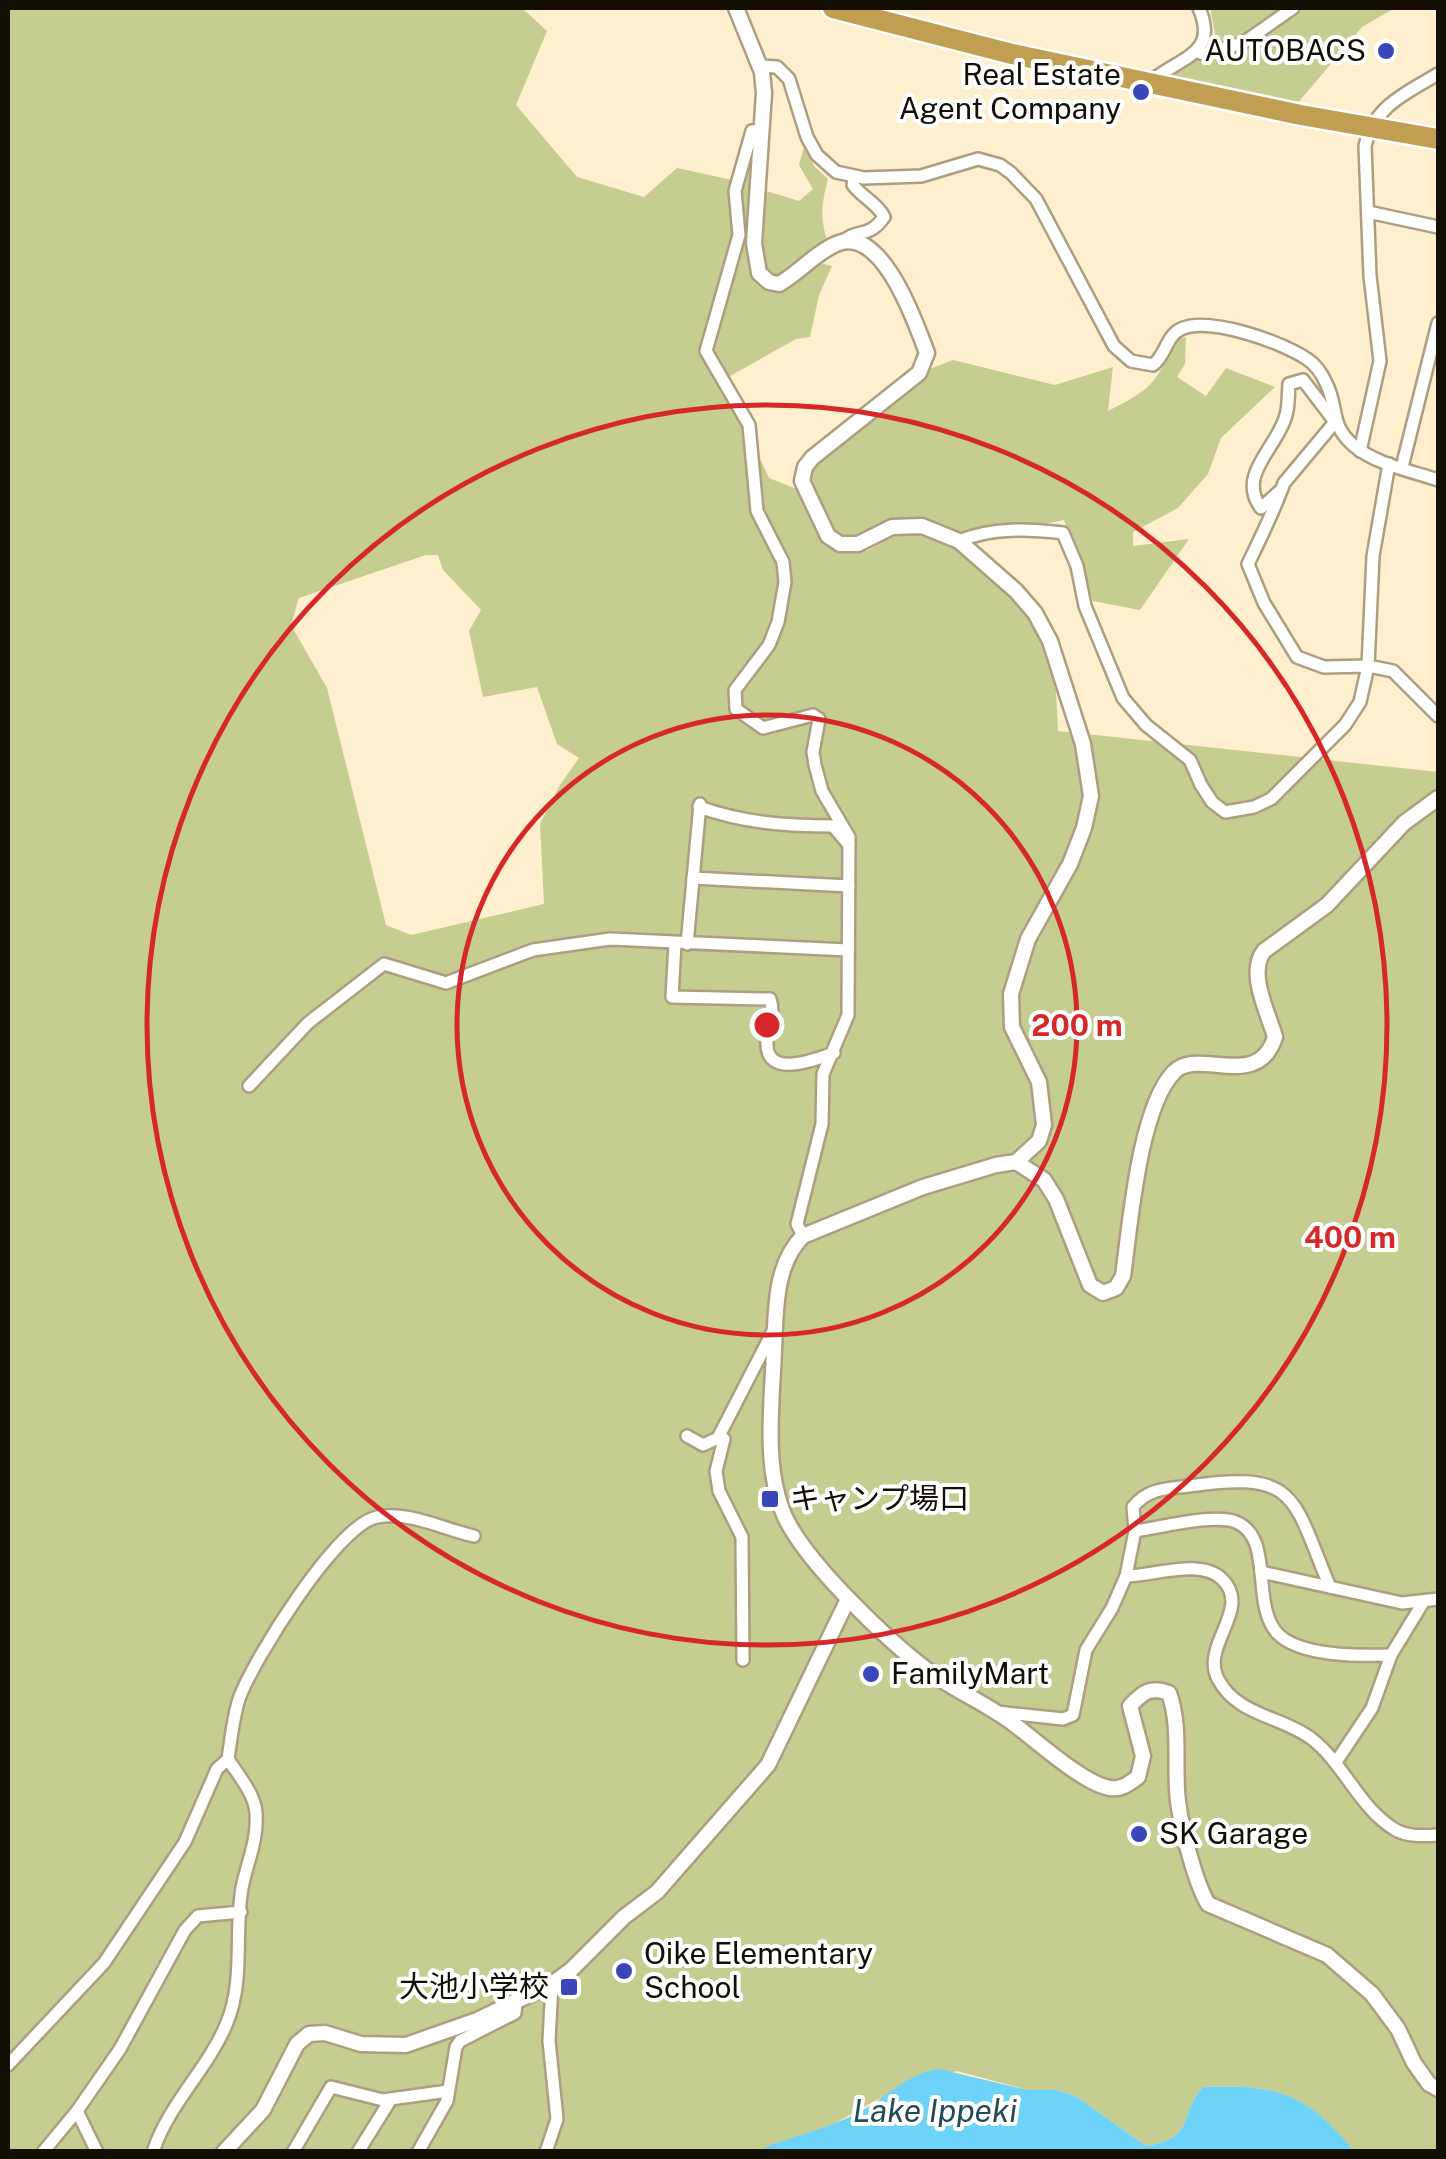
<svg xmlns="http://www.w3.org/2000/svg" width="1446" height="2159" viewBox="0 0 1446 2159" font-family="'Public Sans','Noto Sans JP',sans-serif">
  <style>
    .green { fill: #c5cd91; fill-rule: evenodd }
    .water { fill: #6dd3f9 }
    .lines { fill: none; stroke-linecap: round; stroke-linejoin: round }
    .minor-casing { stroke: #ac9e7f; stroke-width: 16 }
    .tertiary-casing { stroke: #ac9e7f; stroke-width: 19 }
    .trunk-casing { stroke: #fff; stroke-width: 25 }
    .minor { stroke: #fff; stroke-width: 11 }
    .tertiary { stroke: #fff; stroke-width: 14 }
    .trunk { stroke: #c09e52; stroke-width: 20 }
    .ring { fill: none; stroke: #d62828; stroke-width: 5 }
    .poi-dot { fill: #3947ba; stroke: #fff; stroke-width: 4 }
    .labels { text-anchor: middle; stroke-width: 8; stroke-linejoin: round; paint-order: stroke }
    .poi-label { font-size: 30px; fill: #130f04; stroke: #fff; text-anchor: start }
    .water-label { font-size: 32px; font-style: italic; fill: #204c5c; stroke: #fff }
    .centre { fill: #d62828; stroke: #fff; stroke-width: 5 }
    .ring-label { font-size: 30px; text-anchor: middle; font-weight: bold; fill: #d62828; stroke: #fff; stroke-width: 8; stroke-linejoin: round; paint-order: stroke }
  </style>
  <rect width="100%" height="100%" fill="#feefce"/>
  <g class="green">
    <path d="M8,8H522L547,31L516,105L577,177L644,197L677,168L737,181L746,155L754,146L753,187L799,201L813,189L799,165L804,147L815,167L828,179C822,203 819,218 828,242L812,256L819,263L832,266L819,295L810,337L796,339L723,380L769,478L807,493L813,505L817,491L805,467L919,373L953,360L1055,385L1113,367L1108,411C1149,390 1158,384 1173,341L1186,337L1185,364L1177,377L1206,396L1226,368L1275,387L1221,438L1208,474L1178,508L1133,532V546L1189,539L1140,610L1093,601L1064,520L959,541L911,520L836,545L867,551L912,526L985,564L1054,651L1058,731L1438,772V2151H1354C1307,2094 1277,2084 1203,2087C1177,2116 1198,2137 1146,2146L1077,2097L1057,2090H1028L957,2071L876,2100L832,2125L756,2151L8,2152ZM426,555H438L443,570L481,610L469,631L483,697L537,687L557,744L579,758L560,785L540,824L544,904L411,935L386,925L327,688L291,625L299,598Z"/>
    <path d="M1210,8H1395L1362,27L1297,104L1170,75L1218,49Z"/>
  </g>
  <path class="water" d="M939,2069L1028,2090H1057L1077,2097L1146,2146C1198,2137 1177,2116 1203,2087C1278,2084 1307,2094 1354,2151H756C789,2137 825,2130 858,2113C885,2099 907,2073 939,2069Z"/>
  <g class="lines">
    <defs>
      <g id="minor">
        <path d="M1198,52L1203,54L1243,43L1293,8"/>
        <path d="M760,66L777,67L789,79L807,137L817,155L836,172L864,178L921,176L978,159L1000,165L1011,173L1036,199L1114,346L1131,361L1153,365C1166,355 1166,336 1181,329C1209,316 1282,342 1307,359C1315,364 1322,374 1326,383C1339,408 1329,424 1353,445C1375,464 1411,471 1438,480"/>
        <path d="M1150,82C1181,56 1219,55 1199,8"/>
        <path d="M762,130L752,131L735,191L739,235L706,351L749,425L757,511L783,562L785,582L778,622L769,645L735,690L736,709L763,728L813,715L819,719L813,752L815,765L822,791L849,837L848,1015L823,1074L822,1124L797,1224L803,1236"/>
        <path d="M1368,212L1438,227"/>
        <path d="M843,242C855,228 868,240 884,217C878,204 862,197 853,185L854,177"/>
        <path d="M1360,451L1380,361L1370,276L1365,146C1374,106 1406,93 1438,74"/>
        <path d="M1402,467L1438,323"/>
        <path d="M1282,489L1261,508C1236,475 1278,447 1286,415C1289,405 1288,394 1289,384L1303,380L1335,422L1284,483C1274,511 1261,537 1248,564L1264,603L1297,657L1324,667L1368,666L1393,671L1438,716"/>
        <path d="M959,541C993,527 1028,529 1063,533L1077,566L1085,606L1123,698L1146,725L1190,760L1201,785L1212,802L1225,812L1254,807L1271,799L1345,725L1360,702L1368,666L1373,556L1389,464"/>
        <path d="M699,807C744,823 786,826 833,826L849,845"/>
        <path d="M693,878L849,886"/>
        <path d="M675,943L672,997L770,999C775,1013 768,1026 767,1040C764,1080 814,1060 834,1053"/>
        <path d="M687,944L700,804"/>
        <path d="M249,1086L308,1023L384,964L446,983L533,950L610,939L848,950"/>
        <path d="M687,1436L703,1445L718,1438L773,1331"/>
        <path d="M718,1438L724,1439L716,1471L719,1491L742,1537L743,1660"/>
        <path d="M1135,1531C1159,1528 1214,1513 1236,1522C1275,1538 1250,1605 1278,1634C1301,1657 1361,1656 1391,1655"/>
        <path d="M1261,1572L1402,1603L1438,1599"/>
        <path d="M1126,1576C1154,1576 1200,1558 1222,1579C1253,1609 1200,1645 1218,1679C1237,1716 1282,1716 1312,1739C1344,1764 1359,1807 1394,1829C1407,1837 1423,1836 1438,1835"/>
        <path d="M997,1712L1063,1719L1073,1715L1086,1650L1112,1608L1126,1576L1135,1531L1133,1507C1148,1488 1166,1489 1189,1486C1299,1470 1292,1497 1330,1587"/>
        <path d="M1336,1762L1372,1708L1391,1655L1424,1601"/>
        <path d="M8,2065L104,1963L185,1842L217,1769L228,1759C231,1739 233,1718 239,1699C253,1660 337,1525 377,1517C409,1511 443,1529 474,1536"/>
        <path d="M77,2111L97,2152"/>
        <path d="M43,2152L77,2111L120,2049L185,1930L198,1916L241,1912"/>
        <path d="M153,2152C168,2105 207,2070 226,2025C245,1981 234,1934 242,1888C247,1862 258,1841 256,1813C255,1794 238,1775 228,1759"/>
        <path d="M293,2152L331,2087L383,2100L448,2091"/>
        <path d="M358,2152L391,2099"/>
        <path d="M418,2152L447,2101L456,2047L460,2041L515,2013L516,2002"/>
        <path d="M546,2152L557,2119L549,2041L552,1984"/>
      </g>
      <g id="tertiary">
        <path d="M736,8L762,72L764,93L754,243L759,273L769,282L779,284C799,273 815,253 836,244C882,223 916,324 927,353L919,373L812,458L805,467L802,481L828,536L840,544H858L892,527L922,526L959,541L1016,591L1035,613L1050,641L1083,744L1091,796L1084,828L1070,864L1028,939L1011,994L1012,1027L1039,1082L1044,1125L1039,1141L1016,1162L996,1165L923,1187L803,1236C774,1265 776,1311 774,1351C772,1403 763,1468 785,1517C807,1564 889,1642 931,1673C958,1692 989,1705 1015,1725C1038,1742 1084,1784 1110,1788C1122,1790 1129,1783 1138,1777L1143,1756L1130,1706C1143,1692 1151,1686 1169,1693C1180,1724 1175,1756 1177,1789C1178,1817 1194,1880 1208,1904L1327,1955L1372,1994L1398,2029L1414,2063L1429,2084L1438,2089"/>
        <path d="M1016,1162L1044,1180L1056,1199L1090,1285L1103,1293L1116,1288L1123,1276C1130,1226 1139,1108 1174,1072C1197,1047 1258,1092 1275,1037C1268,1012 1247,973 1264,951L1327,905L1404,823L1438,798"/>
        <path d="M224,2152L263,2110L297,2044L309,2034L325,2033L361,2044L406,2045L477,2020L552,1984L571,1970L624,1917L657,1892L768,1765L848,1599"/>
      </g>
      <path id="trunk" d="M833,8L1012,54L1301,115L1438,139"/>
    </defs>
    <use href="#minor" class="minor-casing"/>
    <use href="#tertiary" class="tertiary-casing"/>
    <use href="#trunk" class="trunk-casing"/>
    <use href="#minor" class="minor"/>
    <use href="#tertiary" class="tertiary"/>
    <use href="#trunk" class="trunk"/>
  </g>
  <g class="ring">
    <circle cx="767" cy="1025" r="310"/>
    <circle cx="767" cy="1025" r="620"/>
  </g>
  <g class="poi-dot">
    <circle cx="1386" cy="51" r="10"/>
    <circle cx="1141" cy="92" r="10"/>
    <rect x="760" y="1489" width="20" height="20" rx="5"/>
    <circle cx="871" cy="1674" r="10"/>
    <circle cx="1139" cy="1834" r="10"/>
    <circle cx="624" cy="1971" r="10"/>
    <rect x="559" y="1977" width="20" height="20" rx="5"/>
  </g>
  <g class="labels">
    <g class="poi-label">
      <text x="1366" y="61" text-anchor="end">AUTOBACS</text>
      <text x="1121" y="85" text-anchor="end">Real Estate<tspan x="1121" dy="34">Agent Company</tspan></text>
      <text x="790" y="1509">キャンプ場口</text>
      <text x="891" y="1684">FamilyMart</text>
      <text x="1159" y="1844">SK Garage</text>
      <text x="644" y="1964">Oike Elementary<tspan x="644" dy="34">School</tspan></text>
      <text x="549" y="1997" text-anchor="end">大池小学校</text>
    </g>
    <g class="water-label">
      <text x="935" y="2122">Lake Ippeki</text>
    </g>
  </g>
  <circle cx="767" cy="1025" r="15" class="centre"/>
  <g class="ring-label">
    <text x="1077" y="1036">200 m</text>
    <text x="1350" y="1248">400 m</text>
  </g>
  <rect width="1446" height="2159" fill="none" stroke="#130f04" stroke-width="20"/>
</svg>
